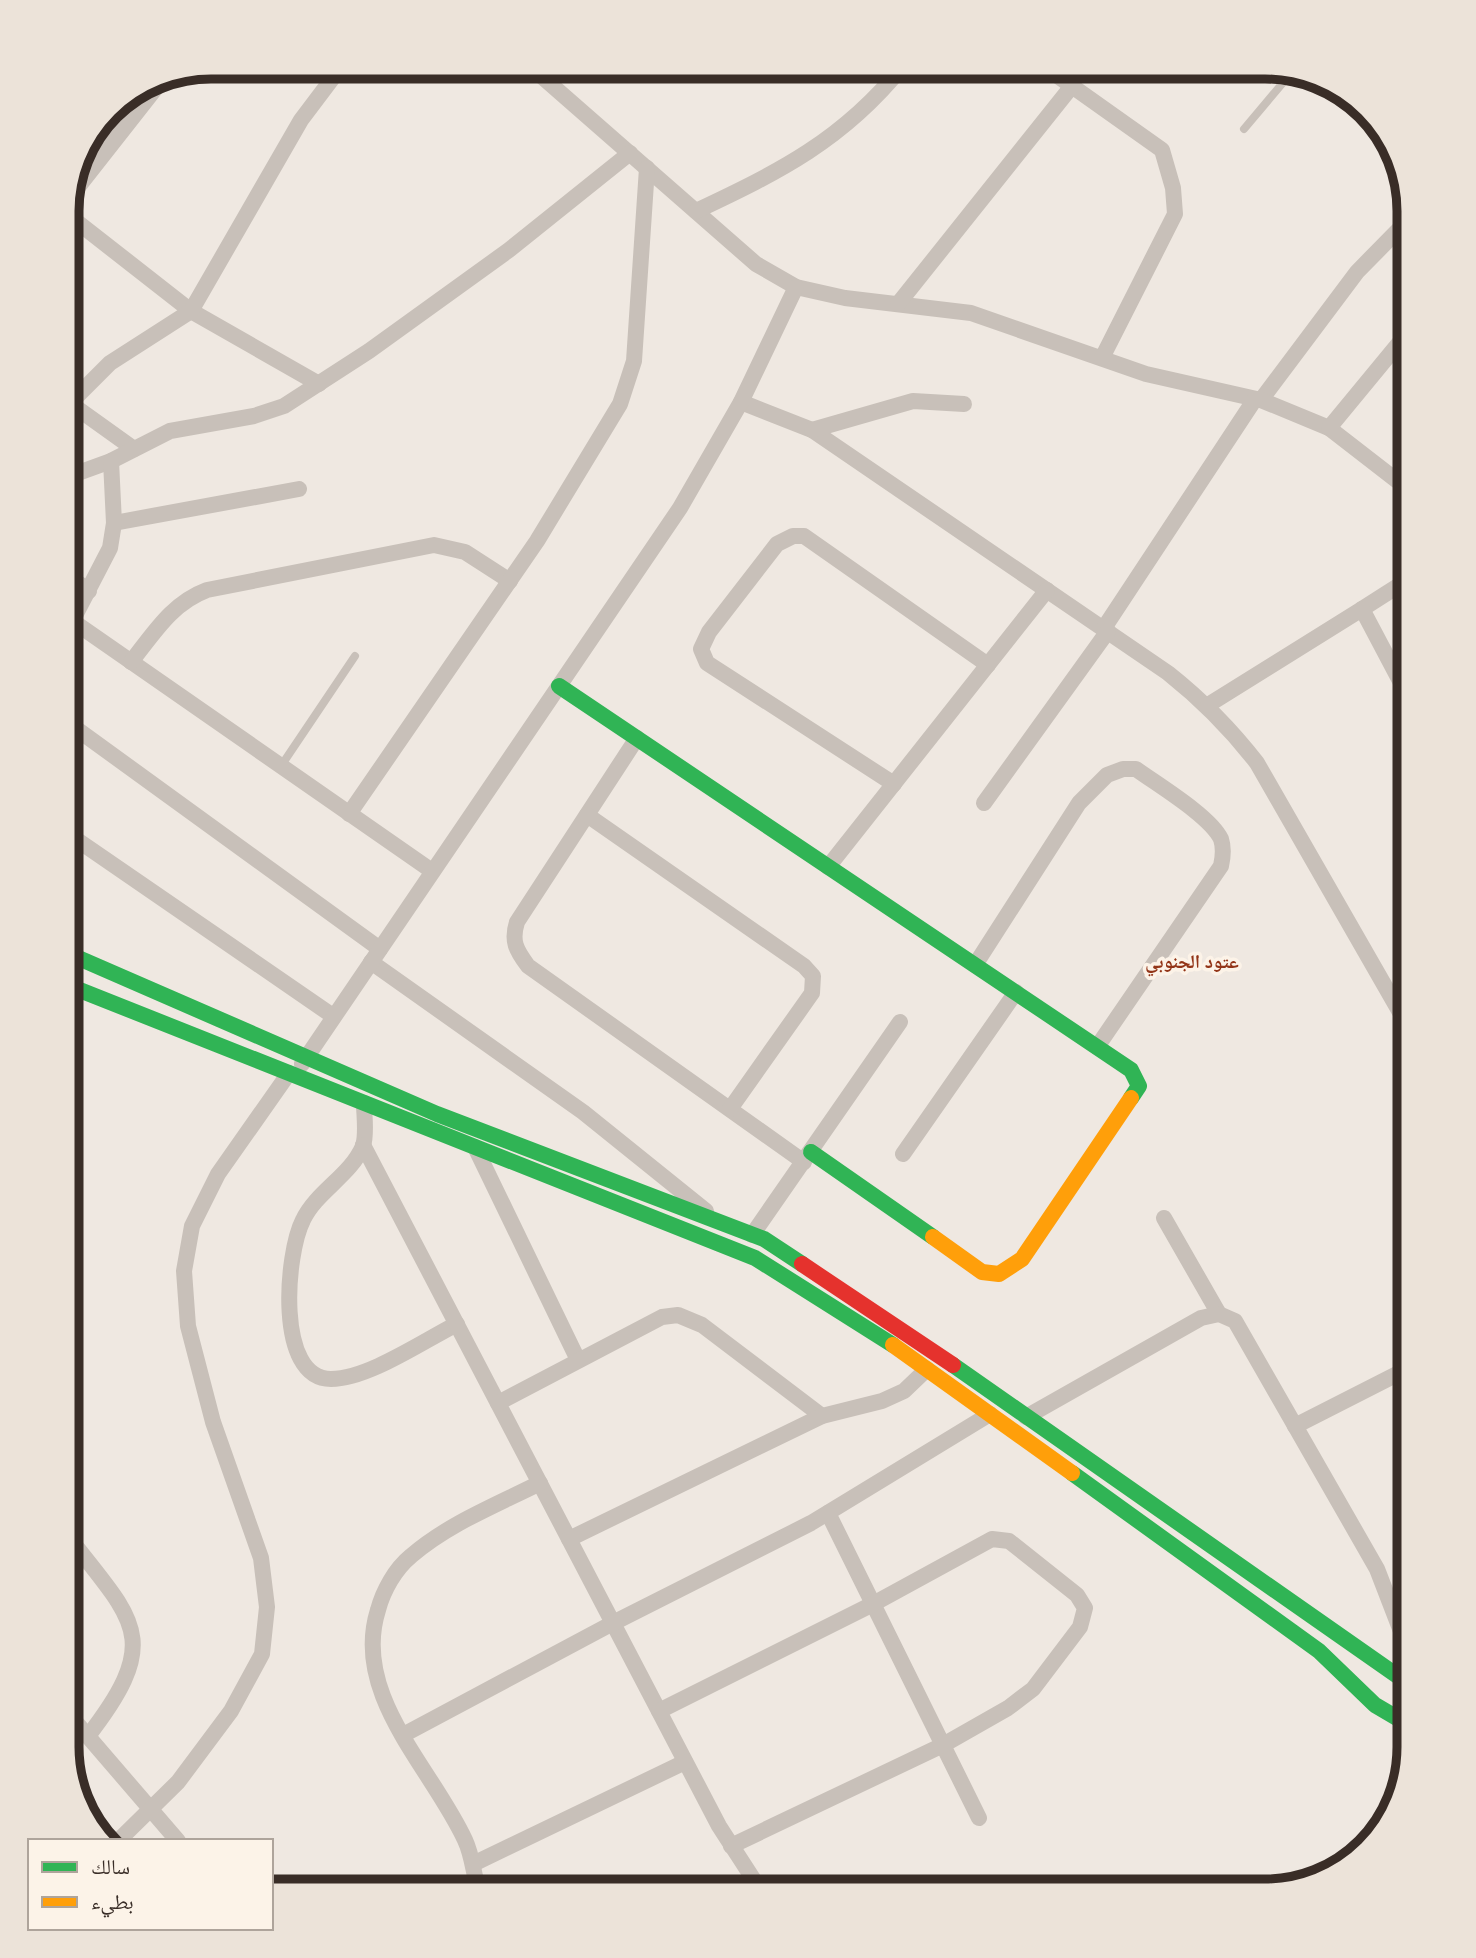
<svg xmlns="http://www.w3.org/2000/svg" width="1476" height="1958" viewBox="0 0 1476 1958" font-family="Ubuntu,'Noto Naskh Arabic',sans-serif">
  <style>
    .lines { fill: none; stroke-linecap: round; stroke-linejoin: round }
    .lane { stroke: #c8c0b9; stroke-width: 8 }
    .street { stroke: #c8c0b9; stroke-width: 16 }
    .fast { stroke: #30b455; stroke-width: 16 }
    .slow { stroke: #ff9f0a; stroke-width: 16 }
    .jam { stroke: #e5322d; stroke-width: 16 }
    .labels { text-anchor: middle; stroke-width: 7; stroke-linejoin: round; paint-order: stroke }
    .neighbourhood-label { font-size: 19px; font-weight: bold; fill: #923417; stroke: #fcf3e8 }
    .rim { fill: none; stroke: #392d27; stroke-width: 9 }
  </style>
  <rect width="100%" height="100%" fill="#efe8e1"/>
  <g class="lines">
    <g class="lane">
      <path d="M1244,129L1292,72"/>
      <path d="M281,766L355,656"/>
    </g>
    <g class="street">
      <path d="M531,67L756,264L796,287L845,298L971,313L1146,374L1261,400L1357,272L1409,219"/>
      <path d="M1045,67L1162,150L1173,188L1175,214L1102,358"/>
      <path d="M67,201L166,75"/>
      <path d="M696,211C779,172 843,140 902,67"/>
      <path d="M67,214L191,311L319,384"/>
      <path d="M898,304L1072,86"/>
      <path d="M1261,400L1329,428L1409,490"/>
      <path d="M67,401L134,449"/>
      <path d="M741,402L812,430L1168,673C1202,700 1230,728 1257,763L1409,1028"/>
      <path d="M70,403L110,363L191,311L301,120L341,67"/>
      <path d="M1329,428L1409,331"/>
      <path d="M812,430L913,401L964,404"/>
      <path d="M67,477L111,461L170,431L254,416L284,406L369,351L509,250L630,153"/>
      <path d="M114,523L299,489"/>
      <path d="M67,575L89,591"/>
      <path d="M1362,609L1409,579"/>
      <path d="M74,622L432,871"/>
      <path d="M1104,628L1255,399"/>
      <path d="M67,631L110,548L114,523L111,461"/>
      <path d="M131,662C154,633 172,603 207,590L434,545L465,552L510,581"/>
      <path d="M1208,705L1362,609L1409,698"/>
      <path d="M67,722L380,949"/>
      <path d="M637,738L517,922C511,941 516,950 528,966L804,1162"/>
      <path d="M894,784L707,663L701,649L709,632L777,544L793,536H804L988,665"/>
      <path d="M984,803L1108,631"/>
      <path d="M349,814L537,541L620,404L634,361L647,168"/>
      <path d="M587,815L804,966L813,976L812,993L730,1109"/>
      <path d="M67,833L333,1016"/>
      <path d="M828,867L1047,590"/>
      <path d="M371,962L583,1112L706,1211"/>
      <path d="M975,965L1079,803L1107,775L1123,769H1136C1158,785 1210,816 1221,839C1224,848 1223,857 1221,866L1097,1047"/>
      <path d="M302,1064L680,508L741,402L796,287"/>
      <path d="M364,1103C364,1115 367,1134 363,1146C351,1175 316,1192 303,1220C286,1253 275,1379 331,1379C368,1379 423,1341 457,1324"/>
      <path d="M363,1145L719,1826L761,1891"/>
      <path d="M475,1147L578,1360"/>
      <path d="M903,1154L1016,992"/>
      <path d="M1164,1218L1219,1314"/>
      <path d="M752,1235L900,1022"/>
      <path d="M498,1403L662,1317L678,1315L702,1325L822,1416"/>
      <path d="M1026,1417L1201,1318L1219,1314L1235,1321L1377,1569L1409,1652"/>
      <path d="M1295,1426L1409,1368"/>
      <path d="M828,1513L979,1818"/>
      <path d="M67,1535C134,1621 164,1638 88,1736"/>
      <path d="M569,1539L822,1416L882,1401L904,1391L927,1369"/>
      <path d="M659,1711L873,1604L992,1539L1009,1541L1077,1595L1085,1608L1080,1627L1033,1689L1008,1708L943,1745L731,1846"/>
      <path d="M67,1712L178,1841"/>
      <path d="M403,1735L613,1623L811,1523L990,1414"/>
      <path d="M118,1841L178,1782L231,1711L262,1654L267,1607L261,1558L213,1422L188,1326L184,1271L192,1226L218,1174L289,1073"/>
      <path d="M473,1864L685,1762"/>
      <path d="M479,1891C473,1874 473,1857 465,1840C432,1768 351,1695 378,1610C383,1591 395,1569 411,1556C448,1524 496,1505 540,1483"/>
    </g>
    <g class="fast">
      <path d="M559,686L1131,1070L1139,1086L1131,1098"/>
      <path d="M67,953L437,1114L764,1239L802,1264"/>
      <path d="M67,985L755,1258L893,1345"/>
      <path d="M811,1152L933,1237"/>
      <path d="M953,1365L1409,1684"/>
      <path d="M1072,1473L1319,1651L1375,1705L1409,1725"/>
    </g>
    <g class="slow">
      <path d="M933,1237L982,1272L999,1274L1022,1259L1131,1098"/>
      <path d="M893,1345L1072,1473"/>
    </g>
    <path class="jam" d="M802,1264L953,1365"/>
  </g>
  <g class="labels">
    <g class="neighbourhood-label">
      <text x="1192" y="968">عتود الجنوبي</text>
    </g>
  </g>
  <path d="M0 0H1476V1958H0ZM211 79H1265A132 132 0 0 1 1397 211V1747A132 132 0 0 1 1265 1879H211A132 132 0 0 1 79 1747V211A132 132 0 0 1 211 79Z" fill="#ece3d9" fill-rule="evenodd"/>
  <path class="rim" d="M211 79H1265A132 132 0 0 1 1397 211V1747A132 132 0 0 1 1265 1879H211A132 132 0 0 1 79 1747V211A132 132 0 0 1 211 79Z"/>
  <rect x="28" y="1839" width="245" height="91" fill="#fcf3e8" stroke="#aea49b" stroke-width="2"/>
  <rect x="42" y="1862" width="35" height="10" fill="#30b455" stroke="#aea49b" stroke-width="2"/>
  <text x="91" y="1874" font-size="21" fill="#392d27">سالك</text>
  <rect x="42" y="1897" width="35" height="10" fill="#ff9f0a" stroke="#aea49b" stroke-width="2"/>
  <text x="91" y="1909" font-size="21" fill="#392d27">بطيء</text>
</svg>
